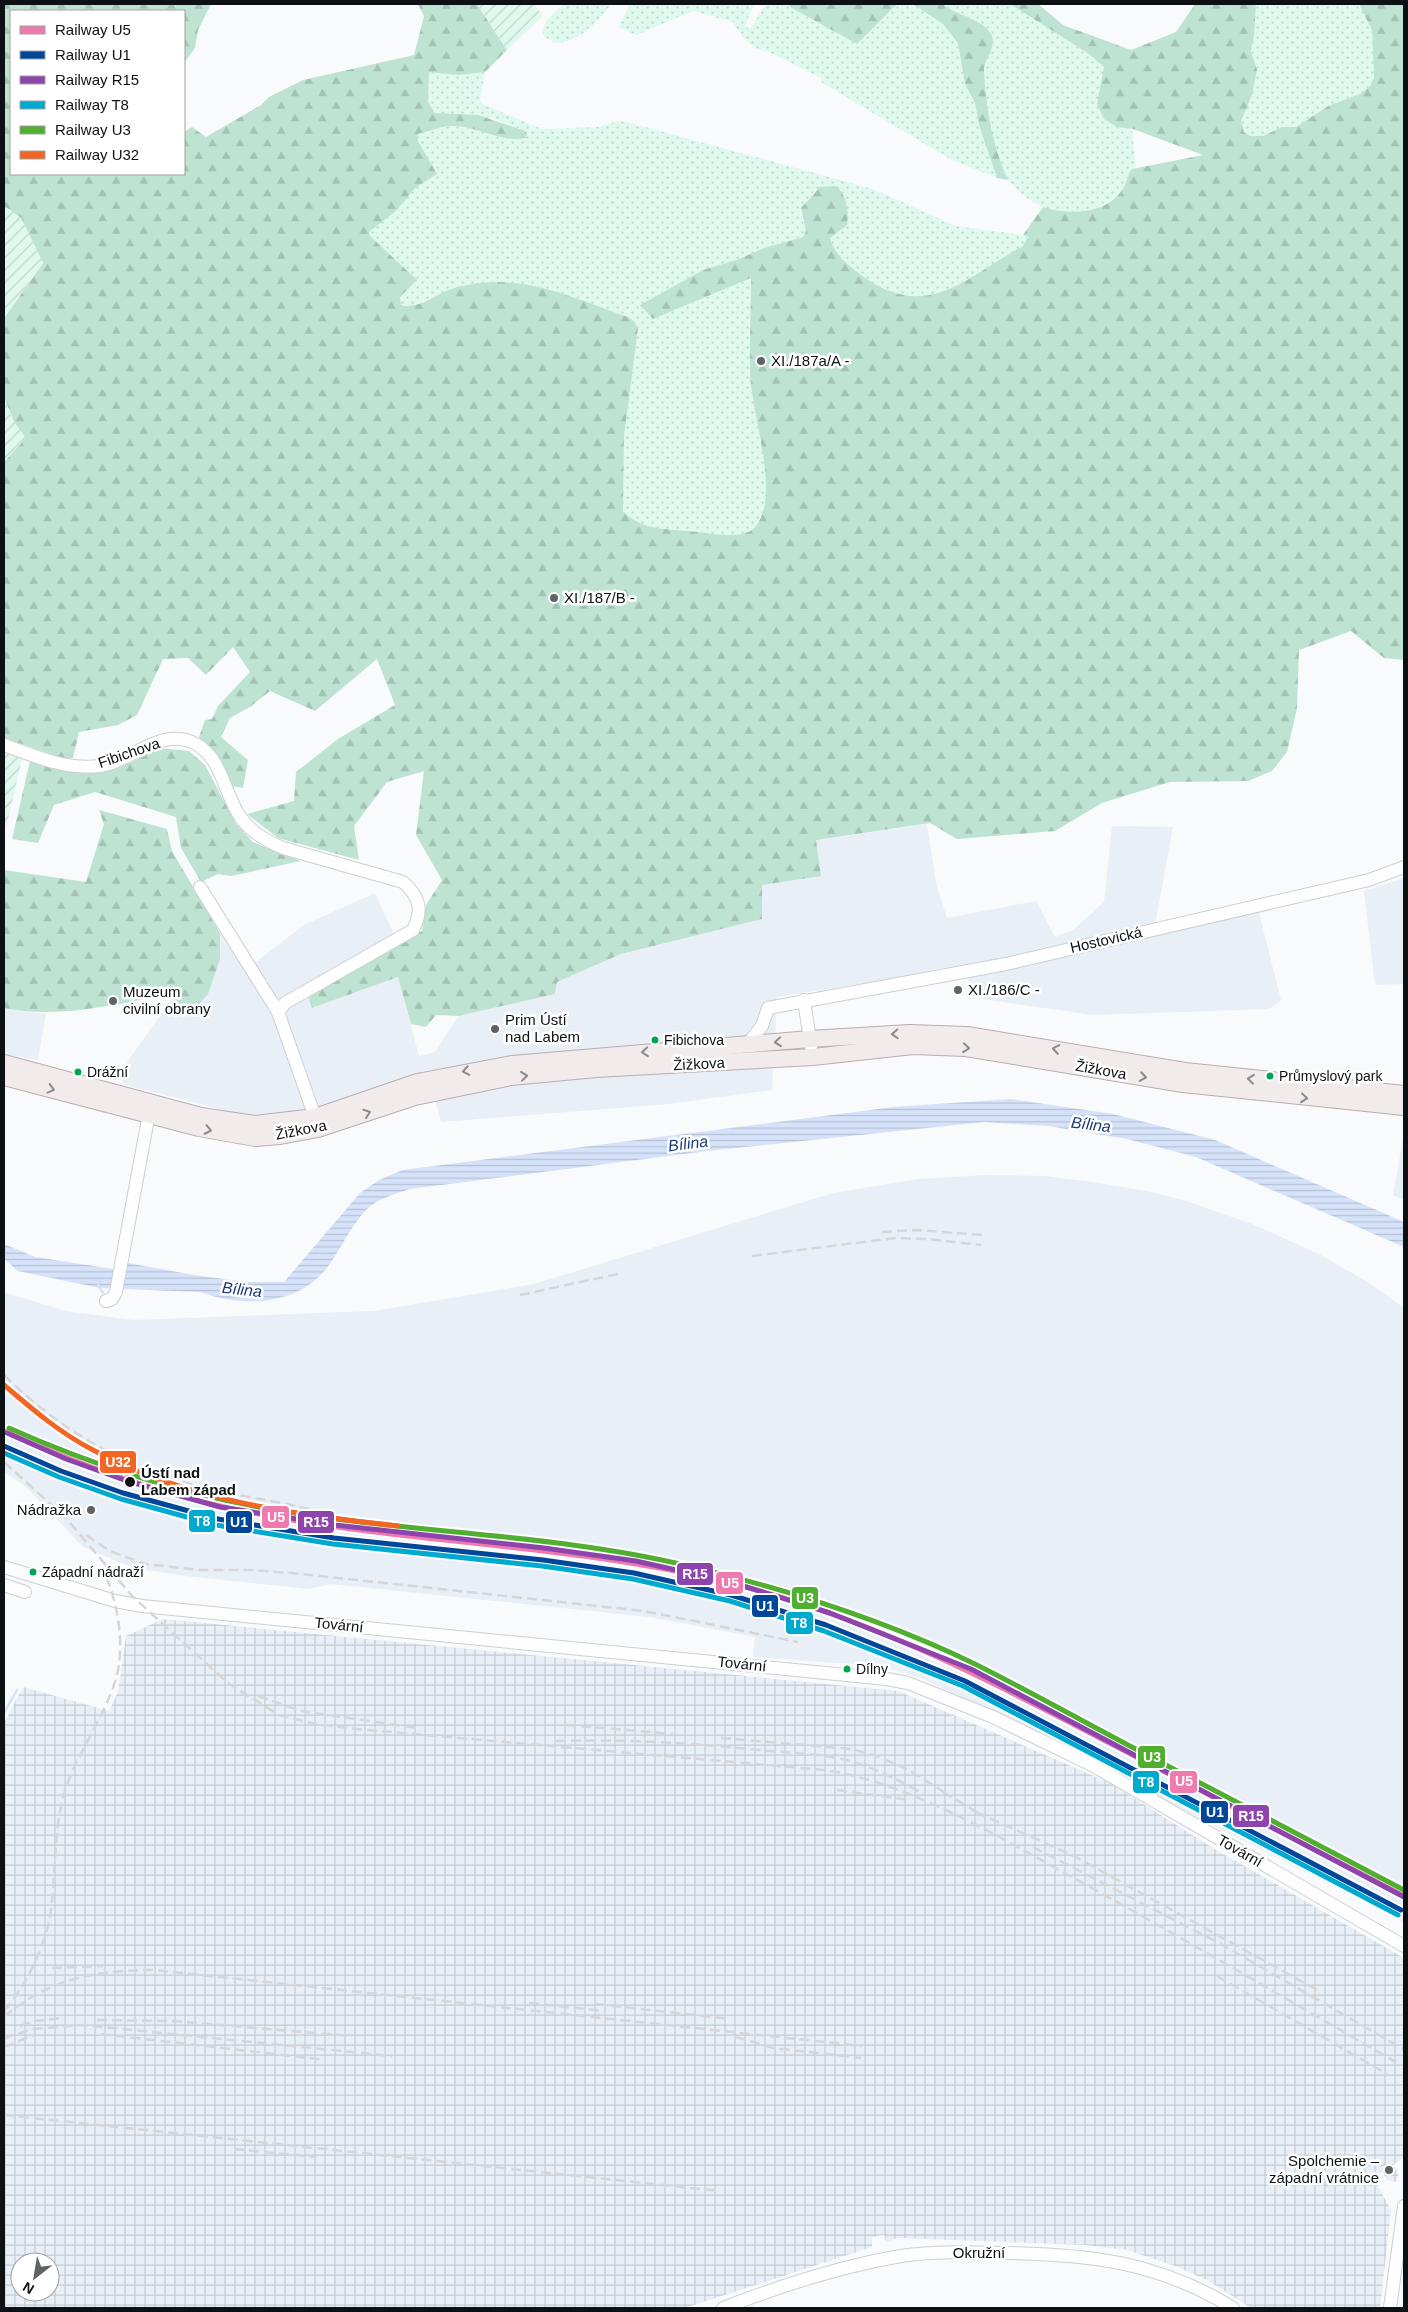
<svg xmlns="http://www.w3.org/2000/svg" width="1408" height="2312" viewBox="0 0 1408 2312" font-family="Helvetica,sans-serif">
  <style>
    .built { fill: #e8eff7 }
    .industrial { fill: url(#industrial-grid); fill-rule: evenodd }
    .grass { fill: url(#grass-dots) }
    .forest { fill: url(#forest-firs) }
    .garden { fill: url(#garden-furrows) }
    .water { fill: url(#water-rules) }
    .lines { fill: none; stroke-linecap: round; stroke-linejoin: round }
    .stream { stroke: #d5e2f9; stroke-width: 2.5 }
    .minor-casing { stroke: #cdcfd1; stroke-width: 14 }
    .major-casing { stroke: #b7aeae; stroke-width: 18 }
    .minor { stroke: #fefeff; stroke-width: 12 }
    .major { stroke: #f1eceb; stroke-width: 16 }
    .rail { stroke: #d6d6d7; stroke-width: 2.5; stroke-dasharray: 10 5; stroke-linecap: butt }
    .rail-1-casing { stroke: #fff; stroke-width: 9 }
    .rail-2-casing { stroke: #fff; stroke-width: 9 }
    .rail-3-casing { stroke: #fff; stroke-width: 9 }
    .rail-4-casing { stroke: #fff; stroke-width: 9 }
    .rail-5-casing { stroke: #fff; stroke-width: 9 }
    .rail-6-casing { stroke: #fff; stroke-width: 9 }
    .rail-1 { stroke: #ef7aae; stroke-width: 5 }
    .rail-2 { stroke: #00479a; stroke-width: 5 }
    .rail-3 { stroke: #8e44ad; stroke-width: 5 }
    .rail-4 { stroke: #00a9ce; stroke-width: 5 }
    .rail-5 { stroke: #50af30; stroke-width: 5 }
    .rail-6 { stroke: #f26522; stroke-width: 5 }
    .oneway { stroke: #8b898a }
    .poi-dot { fill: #606365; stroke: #fff; stroke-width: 2 }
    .bus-dot { fill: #00a651; stroke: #fff; stroke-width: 2 }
    .stop-dot { fill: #0e1113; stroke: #fff; stroke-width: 2 }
    .labels { text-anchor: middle; stroke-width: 5; stroke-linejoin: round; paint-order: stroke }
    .bus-label { font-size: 14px; fill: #0e1113; stroke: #fff; text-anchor: start }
    .poi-label { font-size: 15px; fill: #0e1113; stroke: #fff; text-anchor: start }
    .street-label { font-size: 15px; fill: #0e1113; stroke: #fff }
    .stop-label { font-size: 15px; font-weight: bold; fill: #0e1113; stroke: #fff; text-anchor: start }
    .water-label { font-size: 16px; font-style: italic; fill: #1a3b78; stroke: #fff }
    .line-badge { stroke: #fff; stroke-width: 2 }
    .badge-label { font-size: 14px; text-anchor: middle; font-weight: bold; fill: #fff }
  </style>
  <defs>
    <pattern id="industrial-grid" width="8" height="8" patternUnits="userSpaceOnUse" patternTransform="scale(1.25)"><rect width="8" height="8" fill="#e8eff7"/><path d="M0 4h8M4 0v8" fill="none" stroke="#c6ccd3"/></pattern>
    <pattern id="grass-dots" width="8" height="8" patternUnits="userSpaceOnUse" patternTransform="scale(1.25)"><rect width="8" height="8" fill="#e0f9ee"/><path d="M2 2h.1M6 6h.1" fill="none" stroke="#bfd4cb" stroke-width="1.8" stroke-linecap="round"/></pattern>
    <pattern id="forest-firs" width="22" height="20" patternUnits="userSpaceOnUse" patternTransform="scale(1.25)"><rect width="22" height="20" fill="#bee3d3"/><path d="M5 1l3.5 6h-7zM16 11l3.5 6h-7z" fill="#a2c2b4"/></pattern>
    <pattern id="garden-furrows" width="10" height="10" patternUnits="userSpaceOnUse" patternTransform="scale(1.25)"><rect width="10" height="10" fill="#e0f9ee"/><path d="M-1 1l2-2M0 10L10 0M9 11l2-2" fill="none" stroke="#bfd4cb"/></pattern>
    <pattern id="water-rules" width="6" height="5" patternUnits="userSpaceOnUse" patternTransform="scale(1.25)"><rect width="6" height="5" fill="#d5e2f9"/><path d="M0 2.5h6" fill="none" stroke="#b6c1d5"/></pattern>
  </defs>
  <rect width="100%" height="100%" fill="#f8fafc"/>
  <g class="built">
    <path d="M927,824L936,883L947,918L1036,901L1055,937L1073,930L1104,902L1112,826L1173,827L1153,936L1259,913L1281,1000L1269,1009L1093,1015L975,998L963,965L936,969L896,978L777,997L772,1090L668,1104L441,1122L427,1070L301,1113L256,1115L227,1111L122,1084L127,1062L172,999L192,1011L220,959L219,938L220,933L223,931L247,969L304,925L375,893L394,934L308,996L313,1008L398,977L419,1056L435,1052L458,1016L555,994L557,982L621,954L762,919V885L816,840Z"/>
    <path d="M1404,878V984L1375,985L1364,891Z"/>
    <path d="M4,1008L46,1014L38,1060L4,1054Z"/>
    <path d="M1404,1133V1200L1393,1195Z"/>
    <path d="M986,1175L1045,1176L1099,1183L1146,1191L1186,1201L1252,1224L1319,1254L1374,1286L1404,1308V1922L924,1679L881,1666L753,1657L755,1637L649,1617L331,1584L309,1589L186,1576L134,1568L83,1547L26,1487L4,1472V1292L65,1311L133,1320L373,1311L534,1284L833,1193L918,1179Z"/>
  </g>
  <path class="industrial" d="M163,1619L898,1691L1110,1783L1213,1848L1404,1958V2152L1403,2158L1393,2165L1399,2173L1396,2182L1387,2180L1383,2172L1373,2177L1391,2210L1380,2308H1251L1207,2280L1175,2266L1127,2250L1085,2245L898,2238L886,2242L884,2235L872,2237V2247L685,2308H4V1723L23,1687L109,1711L118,1692L126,1636ZM20,2262H50V2292H20Z"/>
  <g class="grass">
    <path d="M565,4H611C598,22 579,43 555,43L544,36C540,22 556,11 565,4Z"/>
    <path d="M630,4H754L745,26L750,29L766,4H789L790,7L857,44L897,4H913L943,24L958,43L965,84L975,103L979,125L997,178L952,160L821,82V78L769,52C751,50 741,36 733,22L693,11L636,35L619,27Z"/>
    <path d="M943,4H1010L1089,54L1104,67L1117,127L1132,129L1136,168C1126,171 1127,185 1120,193C1109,205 1088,212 1072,213C1049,214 1023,199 1009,181C995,163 979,86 985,63C986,57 990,51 993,46L982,25L949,9Z"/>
    <path d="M1256,4H1359L1372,30L1374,78L1370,86L1360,94L1328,106L1296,127H1282L1263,136H1250L1244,132L1241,121L1252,95L1257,70L1251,51L1254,36Z"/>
    <path d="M429,72L458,75L485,72L480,99L482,104L542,129L598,127L618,121L627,122L873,189L956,226L1023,235L1027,236V239L1023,246L948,291C936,295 924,298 910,296C881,292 837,268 830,238L847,225L816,189L800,210L806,231L803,237L764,248L739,259L703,270L640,305L654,319L751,278C751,310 747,345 750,377C754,413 779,497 756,526C745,541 713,533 698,532C672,529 641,531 623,511L624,436L638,329L635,322L628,317L570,296L454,288L413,306L401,305L400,297L369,232L397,210L415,188L437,174L418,141V134C429,131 442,126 453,126C476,126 498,138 522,139L523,130L493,118L435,113L428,102Z"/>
  </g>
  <g class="forest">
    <path d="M4,4H211L198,30L195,48L184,63V11H11V174H184V132L192,127L206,137L261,105L269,97L303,80L414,55L424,16L418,4H477L507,50L485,72L458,75L429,72L428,102L435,113L478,115L523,130L527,133L526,138C501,143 478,126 453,126C442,126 429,131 418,134V141L437,174L415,188L397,210L369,232L370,236L417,280L400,297L401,305C418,310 438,293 454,288C462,286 472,284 480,283C532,277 580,300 628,317L635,322L638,329L624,436L623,511C641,531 672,529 698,532C713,533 744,541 756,526C781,495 751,412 750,373C749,342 751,310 751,278L653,319L640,305L703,270L739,259L764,248L803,237L806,231L801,208L820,187L836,186C847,195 849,211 847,225L830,238C834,254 848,265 861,275C928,324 965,277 1023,246L1028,237L1023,235L1043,207C1069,215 1105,215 1122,190C1127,184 1127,174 1132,169L1203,155L1133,129L1117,127L1104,119L1097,104L1104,67L1089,54L1010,4H1038L1063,25L1131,50L1176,32L1195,4H1256L1254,36L1251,51L1257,70L1252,95L1241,121L1244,132L1250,136H1263L1282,127H1296L1328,106L1360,94L1370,86L1374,78L1372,30L1359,4H1404V660L1384,658L1351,631L1299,650L1297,708L1287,752L1272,771L1248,781L1170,782L1102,803L1055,831L957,839L930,823L816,840L821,876L762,885V919L621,954L557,982L555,994L458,1016L436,1015L426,1027L411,1024L398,977L312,1008L308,996L422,931L426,905L442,880L416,835L424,771L387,782L354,826L359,860L278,838L247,814L294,801L296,772L338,739L395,705L377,659L315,711L270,691L250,707L230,718L221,737L248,760L243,788L231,786L199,737L205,720L212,719L218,706L250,672L233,647L206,675L188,658L163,659L137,715L118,725L79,732L73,758H62L4,738V462L25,438L14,422L4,397V318L43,263L21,218L4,206Z"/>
    <path d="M789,4H897L857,44L790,7Z"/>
    <path d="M913,4H943C956,16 982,18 991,34C998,47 984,58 984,71C986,108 992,145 1008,180L997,178L979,125L975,103L965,84L958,43L943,24Z"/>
    <path d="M159,748L189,751L205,765L236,824L253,842L301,861L231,876L218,874L201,882L181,848L176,817L95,792L54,805L38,843L12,839L30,761C88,778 105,778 159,748Z"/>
    <path d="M99,810L167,829L172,851L220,933V959L208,994L192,1012L165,995C113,1005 57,1019 4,1008V870L86,882L104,824Z"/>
  </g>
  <g class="garden">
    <path d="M477,4H534L543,16L507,50Z"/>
    <path d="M4,206L21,218L43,263L4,318Z"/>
    <path d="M4,397L14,422L26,438L4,462Z"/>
    <path d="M4,752L22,759L7,824L4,828Z"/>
  </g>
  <path class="water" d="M1011,1099L1113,1114L1215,1140L1404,1222V1247L1196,1157L1127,1139L1048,1126L984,1122L707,1151L410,1189C395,1194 376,1199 365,1211C351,1226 341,1248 329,1265C300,1306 244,1308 200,1292L100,1288L18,1271L4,1259V1244L35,1257L113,1269L128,1263L194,1275L246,1282H284L360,1193L379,1180L403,1170L894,1107Z"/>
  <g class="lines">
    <g class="stream">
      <path d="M98,1285L103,1293"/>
      <path d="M4,1713L17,1690"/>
    </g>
    <defs>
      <g id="minor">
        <path d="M4,745C34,756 66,770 99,766C132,762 162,725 196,744C222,759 224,792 239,815C249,831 266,841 283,848L403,882C420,897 423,910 413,930L285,1003L278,1012L315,1117"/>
        <path d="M200,887L278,1012"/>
        <path d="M804,1000L811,1047"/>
        <path d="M746,1046L762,1026L768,1008L1006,964L1369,880L1404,867"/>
        <path d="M106,1301L112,1299L116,1292L150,1108"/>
        <path d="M4,1567L115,1601L142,1606L887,1679L908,1683L993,1717L1092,1765L1404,1946"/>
        <path d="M4,1585L25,1592"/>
        <path d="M723,2308C780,2286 841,2266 901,2256C935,2251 970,2252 1004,2253C1089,2254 1159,2262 1233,2308"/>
        <path d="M1390,2308L1404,2206"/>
      </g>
      <g id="major">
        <path d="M4,1063L201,1116L255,1124L315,1117L417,1082L512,1064L810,1039L909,1033L967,1035L1185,1071L1404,1094"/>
        <path d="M4,1077L199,1128L255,1138L280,1136L318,1129L415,1097L511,1077L596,1069L813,1057L913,1046L966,1048L1183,1084L1404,1107"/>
      </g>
    </defs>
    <use href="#minor" class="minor-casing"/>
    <use href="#major" class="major-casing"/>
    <use href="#minor" class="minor"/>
    <use href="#major" class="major"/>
    <g class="rail">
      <path d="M882,1232L916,1230L982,1235"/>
      <path d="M752,1256L895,1238L927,1239L981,1245"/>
      <path d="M520,1295L618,1274"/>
      <path d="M4,1375C56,1427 119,1464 190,1484C223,1493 257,1498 291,1505C327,1513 362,1521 398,1526C493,1540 589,1546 684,1565C803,1589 917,1636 1025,1690L1404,1888"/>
      <path d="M4,1462L66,1518L132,1596L228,1683L279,1715L315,1724L357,1729L824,1770C908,1782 997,1836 1072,1877C1181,1937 1288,2000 1396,2062"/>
      <path d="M86,1535L110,1551L145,1564L200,1570H250L292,1573L644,1611L798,1642"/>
      <path d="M258,1696L301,1711L417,1728"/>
      <path d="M566,1725L673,1734"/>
      <path d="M721,1738L851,1749L874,1755L905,1768L949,1795"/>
      <path d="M556,1741C624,1739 691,1743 759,1750C788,1753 818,1753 846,1760C873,1767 899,1780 923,1794"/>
      <path d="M837,1790L909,1800"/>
      <path d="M943,1792L982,1815"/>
      <path d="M976,1812L1074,1856L1319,1991"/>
      <path d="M1033,1847L1221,1944L1403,2049"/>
      <path d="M52,1968L103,1966"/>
      <path d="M1217,1976L1387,2074"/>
      <path d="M529,2003L604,2011"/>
      <path d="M596,2004L730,2019"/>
      <path d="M4,2011C25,1987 44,1949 50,1917C57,1872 52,1825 68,1782C82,1745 114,1702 119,1664C123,1631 116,1599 103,1568"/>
      <path d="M4,2017C50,1978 96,1970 155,1970L862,2046"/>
      <path d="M97,2020L172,2021L352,2036"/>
      <path d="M20,2026L34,2021L64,2018"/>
      <path d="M101,2034L326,2060"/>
      <path d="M736,2037L773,2048L861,2058"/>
      <path d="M4,2038L34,2029L82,2025L392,2056"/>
      <path d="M4,2047L34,2035"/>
      <path d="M4,2115L719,2191"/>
      <path d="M234,2149L316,2157"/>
    </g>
    <defs>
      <path id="rail-1" d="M4,1431C79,1465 157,1493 238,1510C404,1545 576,1543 741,1586C882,1622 1010,1691 1138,1758C1227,1804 1315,1850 1404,1896"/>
      <path id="rail-2" d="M4,1446L61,1471L123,1493L218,1519L334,1538L543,1560L634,1573L731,1595L826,1625L965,1681L1401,1910"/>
      <path id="rail-3" d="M7,1433L66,1459L127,1481L220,1507L335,1525L544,1548L636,1561L734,1583L830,1613L971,1669L1404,1897"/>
      <path id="rail-4" d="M4,1453L59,1477L121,1499L216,1525L333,1544L542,1566L633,1579L730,1601L824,1631L963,1686L1398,1915"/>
      <path id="rail-5" d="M9,1428C101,1469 194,1498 294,1513C427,1534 562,1535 693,1567C789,1590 886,1621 975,1664C1033,1693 1089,1725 1147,1755C1232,1800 1318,1845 1404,1890"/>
      <path id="rail-6" d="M4,1385C32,1409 60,1433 93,1450C187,1501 293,1514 398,1526"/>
    </defs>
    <use href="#rail-1" class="rail-1-casing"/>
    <use href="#rail-2" class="rail-2-casing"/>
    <use href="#rail-3" class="rail-3-casing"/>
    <use href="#rail-4" class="rail-4-casing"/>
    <use href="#rail-5" class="rail-5-casing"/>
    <use href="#rail-6" class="rail-6-casing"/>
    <use href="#rail-1" class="rail-1"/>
    <use href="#rail-2" class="rail-2"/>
    <use href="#rail-3" class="rail-3"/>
    <use href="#rail-4" class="rail-4"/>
    <use href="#rail-5" class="rail-5"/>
    <use href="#rail-6" class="rail-6"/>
  </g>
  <defs><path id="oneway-chevron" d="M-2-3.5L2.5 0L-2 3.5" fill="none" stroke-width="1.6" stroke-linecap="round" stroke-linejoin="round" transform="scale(1.25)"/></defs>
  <g class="oneway">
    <use href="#oneway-chevron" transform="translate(895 1034) rotate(177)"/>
    <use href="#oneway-chevron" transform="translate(778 1042) rotate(174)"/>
    <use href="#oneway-chevron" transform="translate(966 1048) rotate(6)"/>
    <use href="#oneway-chevron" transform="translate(1056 1049) rotate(-170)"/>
    <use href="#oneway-chevron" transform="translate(645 1052) rotate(175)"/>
    <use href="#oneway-chevron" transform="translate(466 1071) rotate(169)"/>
    <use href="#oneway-chevron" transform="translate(524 1076) rotate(-6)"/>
    <use href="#oneway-chevron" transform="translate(1143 1077) rotate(9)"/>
    <use href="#oneway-chevron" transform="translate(1251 1079) rotate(-174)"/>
    <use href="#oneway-chevron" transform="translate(51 1089) rotate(15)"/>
    <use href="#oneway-chevron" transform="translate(1304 1098) rotate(6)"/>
    <use href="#oneway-chevron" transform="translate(367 1113) rotate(-19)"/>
    <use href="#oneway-chevron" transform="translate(208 1130) rotate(12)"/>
  </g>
  <g class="poi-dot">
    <circle cx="761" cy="361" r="5"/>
    <circle cx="554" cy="598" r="5"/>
    <circle cx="958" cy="990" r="5"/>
    <circle cx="113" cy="1001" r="5"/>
    <circle cx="495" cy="1029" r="5"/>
    <circle cx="91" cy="1510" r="5"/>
    <circle cx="1389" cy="2170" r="5"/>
  </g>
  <g class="bus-dot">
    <circle cx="655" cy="1040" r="4.5"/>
    <circle cx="78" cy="1072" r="4.5"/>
    <circle cx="1270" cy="1076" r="4.5"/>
    <circle cx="33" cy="1572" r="4.5"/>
    <circle cx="847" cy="1669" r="4.5"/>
  </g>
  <circle class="stop-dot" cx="130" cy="1482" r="6"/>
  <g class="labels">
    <g class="bus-label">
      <text x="664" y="1045">Fibichova</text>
      <text x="87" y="1077">Drážní</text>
      <text x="1279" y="1081">Průmyslový park</text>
      <text x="42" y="1577">Západní nádraží</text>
      <text x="856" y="1674">Dílny</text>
    </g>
    <g class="poi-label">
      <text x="771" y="366">XI./187a/A -</text>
      <text x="564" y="603">XI./187/B -</text>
      <text x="968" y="995">XI./186/C -</text>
      <text x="123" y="997">Muzeum<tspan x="123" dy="17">civilní obrany</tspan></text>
      <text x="505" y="1025">Prim Ústí<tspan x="505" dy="17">nad Labem</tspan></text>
      <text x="81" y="1515" text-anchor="end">Nádražka</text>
      <text x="1379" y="2166" text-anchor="end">Spolchemie –<tspan x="1379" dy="17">západní vrátnice</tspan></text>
    </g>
    <g class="street-label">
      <text transform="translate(129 753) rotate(-19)" y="5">Fibichova</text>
      <text transform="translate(1106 940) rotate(-13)" y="5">Hostovická</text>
      <text transform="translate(699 1064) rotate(-3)" y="5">Žižkova</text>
      <text transform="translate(1101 1070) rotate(10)" y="5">Žižkova</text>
      <text transform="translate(301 1130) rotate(-11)" y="5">Žižkova</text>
      <text transform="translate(339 1625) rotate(6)" y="5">Tovární</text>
      <text transform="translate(742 1664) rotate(6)" y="5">Tovární</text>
      <text transform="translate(1240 1851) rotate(30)" y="5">Tovární</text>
      <text x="979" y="2258">Okružní</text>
    </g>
    <g class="stop-label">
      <text x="141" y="1478">Ústí nad<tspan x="141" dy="17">Labem západ</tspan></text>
    </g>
    <g class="water-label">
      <text transform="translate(1091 1124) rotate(7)" y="6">Bílina</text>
      <text transform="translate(688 1143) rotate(-7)" y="6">Bílina</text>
      <text transform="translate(242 1289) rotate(6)" y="6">Bílina</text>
    </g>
  </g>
  <g class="line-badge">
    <rect x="99" y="1450" width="38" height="24" rx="5" fill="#f26522"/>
    <rect x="261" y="1505" width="29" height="24" rx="5" fill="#ef7aae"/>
    <rect x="188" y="1509" width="28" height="24" rx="5" fill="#00a9ce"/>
    <rect x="297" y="1510" width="38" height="24" rx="5" fill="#8e44ad"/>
    <rect x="225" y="1510" width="28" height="24" rx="5" fill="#00479a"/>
    <rect x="676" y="1562" width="38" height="24" rx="5" fill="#8e44ad"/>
    <rect x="715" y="1571" width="29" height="24" rx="5" fill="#ef7aae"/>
    <rect x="791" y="1586" width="28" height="24" rx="5" fill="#50af30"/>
    <rect x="751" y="1594" width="28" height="24" rx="5" fill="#00479a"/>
    <rect x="785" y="1611" width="29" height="24" rx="5" fill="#00a9ce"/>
    <rect x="1137" y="1745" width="29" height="24" rx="5" fill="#50af30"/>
    <rect x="1169" y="1770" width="29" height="24" rx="5" fill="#ef7aae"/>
    <rect x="1132" y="1770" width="28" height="24" rx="5" fill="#00a9ce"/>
    <rect x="1200" y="1800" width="29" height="24" rx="5" fill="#00479a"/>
    <rect x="1232" y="1804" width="38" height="24" rx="5" fill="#8e44ad"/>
  </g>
  <g class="badge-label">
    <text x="118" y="1467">U32</text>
    <text x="276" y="1522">U5</text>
    <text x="202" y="1526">T8</text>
    <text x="316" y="1527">R15</text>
    <text x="239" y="1527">U1</text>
    <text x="695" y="1579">R15</text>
    <text x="730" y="1588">U5</text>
    <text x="805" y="1603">U3</text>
    <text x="765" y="1611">U1</text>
    <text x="799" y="1628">T8</text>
    <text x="1152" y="1762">U3</text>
    <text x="1184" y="1786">U5</text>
    <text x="1146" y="1787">T8</text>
    <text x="1215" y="1817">U1</text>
    <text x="1251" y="1821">R15</text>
  </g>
  <rect width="1408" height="2312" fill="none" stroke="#0e1113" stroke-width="10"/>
  <rect x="10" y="10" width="175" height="165" fill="#ffffff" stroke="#9fa0a1"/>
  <rect x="20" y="26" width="25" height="8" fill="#ef7aae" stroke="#9fa0a1"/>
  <text x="55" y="35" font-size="15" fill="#0e1113">Railway U5</text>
  <rect x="20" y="51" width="25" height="8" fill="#00479a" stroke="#9fa0a1"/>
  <text x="55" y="60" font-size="15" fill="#0e1113">Railway U1</text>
  <rect x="20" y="76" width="25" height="8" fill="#8e44ad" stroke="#9fa0a1"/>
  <text x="55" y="85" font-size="15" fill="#0e1113">Railway R15</text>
  <rect x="20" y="101" width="25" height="8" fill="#00a9ce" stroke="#9fa0a1"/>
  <text x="55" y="110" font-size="15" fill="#0e1113">Railway T8</text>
  <rect x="20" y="126" width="25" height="8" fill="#50af30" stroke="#9fa0a1"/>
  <text x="55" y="135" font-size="15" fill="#0e1113">Railway U3</text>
  <rect x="20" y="151" width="25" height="8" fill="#f26522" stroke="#9fa0a1"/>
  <text x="55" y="160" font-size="15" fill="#0e1113">Railway U32</text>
  <g transform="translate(35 2277) rotate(211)"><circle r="24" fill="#ffffff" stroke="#9fa0a1"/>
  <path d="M0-4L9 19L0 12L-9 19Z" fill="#606365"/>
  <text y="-8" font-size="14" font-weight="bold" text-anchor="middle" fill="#0e1113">N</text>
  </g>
</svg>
